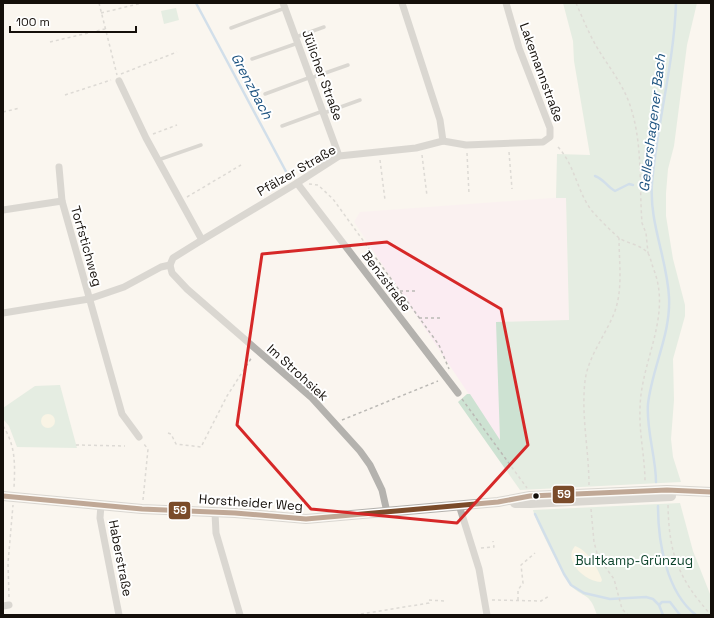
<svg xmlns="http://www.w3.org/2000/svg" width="714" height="618" viewBox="0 0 714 618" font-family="'Space Grotesk',sans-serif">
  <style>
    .education { fill: #fbecf2 }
    .green { fill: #cde2d2 }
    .sand { fill: #f8f1d9 }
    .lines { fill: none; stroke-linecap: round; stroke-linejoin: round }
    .stream { stroke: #a2c4e4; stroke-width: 2.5 }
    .path { stroke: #bbb9b5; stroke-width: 1.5; stroke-dasharray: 3 3; stroke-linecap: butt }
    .lane { stroke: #b4b2ae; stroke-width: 3.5 }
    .street { stroke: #b4b2ae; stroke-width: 7 }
    .secondary { stroke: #b3b1ad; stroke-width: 10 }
    .bus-1-casing { stroke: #fff; stroke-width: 8 }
    .bus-1 { stroke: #7a4b2a; stroke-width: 5 }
    .marked { fill: none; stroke: #d62828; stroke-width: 3; stroke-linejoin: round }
    .bus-dot { fill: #140f0a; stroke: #fff; stroke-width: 1.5 }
    .labels { text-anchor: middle; stroke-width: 4; stroke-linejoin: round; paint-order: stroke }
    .street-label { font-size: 13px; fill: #140f0a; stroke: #fff }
    .park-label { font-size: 13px; fill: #0f452d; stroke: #fff }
    .water-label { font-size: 14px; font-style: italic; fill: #1d5380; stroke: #fff }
    .line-badge { stroke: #fff; stroke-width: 1.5 }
    .badge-label { font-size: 11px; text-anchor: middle; font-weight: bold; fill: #fff }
  </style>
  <rect width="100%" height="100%" fill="#faf5ef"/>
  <path class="education" d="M566,197L569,320L500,441L354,222L360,212Z"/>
  <g class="green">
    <path d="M563,3H697L687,45L674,146L668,169L666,193V216L673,259L685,305V316L673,359L674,400L671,439L673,457L681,482L520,490L458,402L467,394H470L500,440L496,322L569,320L566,198H556L557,154L590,155L574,61L573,41Z"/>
    <path d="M176,8L179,20L164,24L161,11Z"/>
    <path d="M60,385L77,448L17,447L9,426L3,419V408L35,386Z"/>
    <path d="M680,503L693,551L710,594L711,615H597C590,593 586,599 572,587C566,581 534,518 533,510Z"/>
  </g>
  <g class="sand">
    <circle cx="48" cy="421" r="7"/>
    <path d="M575,546C588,550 598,569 602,580L601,582C586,582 562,561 575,546Z"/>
  </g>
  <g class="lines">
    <g class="stream">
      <path d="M196,3L290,179"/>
      <path d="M595,176C604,179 607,187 615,191L629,184L633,185"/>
      <path d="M656,482C656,457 646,430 648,404C652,368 671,334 669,297C667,258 649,223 652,183C657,123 674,64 676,3"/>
      <path d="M658,506C658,541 666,592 696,615"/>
      <path d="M535,514L564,574L571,585L584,593L610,599L646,597L653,599L659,605L663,615"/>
      <path d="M659,605L662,602H670L680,615"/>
    </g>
    <g class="path">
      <path d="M99,3L117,75"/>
      <path d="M576,3C582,17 588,31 595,44C607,65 622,82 630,105C643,144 639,183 642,223L646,233L648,253"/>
      <path d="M101,13L142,3"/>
      <path d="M50,42L105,29"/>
      <path d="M121,74L177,52"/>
      <path d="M65,95L111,80"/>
      <path d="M3,112L20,108"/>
      <path d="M153,134L177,125"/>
      <path d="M558,147C575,165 577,192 592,211C600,220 609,229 618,237C626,244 643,244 649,255C651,260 652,265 654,270C672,318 640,362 640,410C639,433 645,458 645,482"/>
      <path d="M509,152L512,189"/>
      <path d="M467,153L469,194"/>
      <path d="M422,155L427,196"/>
      <path d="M380,160L385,200"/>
      <path d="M309,184L318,185L333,199L439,345L449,369"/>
      <path d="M187,197L241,165"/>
      <path d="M400,291H416"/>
      <path d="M419,318H443"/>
      <path d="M462,399L527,488"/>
      <path d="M3,419H4"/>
      <path d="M342,420L438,381"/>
      <path d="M3,426C16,446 15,465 14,488"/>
      <path d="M168,433L171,434L176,444L201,447L227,396L252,357"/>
      <path d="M76,445L125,446"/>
      <path d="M589,485C589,451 581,415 585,381C588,356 606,335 615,311C623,288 619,262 619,238"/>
      <path d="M143,500L148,449L143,443"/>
      <path d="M668,505C669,554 678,578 711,615"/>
      <path d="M591,509L594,542L598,557L614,579L622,609L628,615"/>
      <path d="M481,548L494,547L493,541"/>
      <path d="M9,597L8,563L13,505"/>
      <path d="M492,600L541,601L549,596"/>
      <path d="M518,600V590L523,583L521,565L535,553"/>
      <path d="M355,615L429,603V600L444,601"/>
    </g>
    <g class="lane">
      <path d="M231,28L285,8"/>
      <path d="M296,37L324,27"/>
      <path d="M252,59L298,43"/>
      <path d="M311,78L348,65"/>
      <path d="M265,94L311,77"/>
      <path d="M324,113L360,100"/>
      <path d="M282,126L323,111"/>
      <path d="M158,160L201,145"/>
    </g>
    <g class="street">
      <path d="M283,3L339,156"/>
      <path d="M402,3L440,120L443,141"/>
      <path d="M119,81L146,138L202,240"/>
      <path d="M59,167L62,201"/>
      <path d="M297,183L458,393"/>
      <path d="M3,210L62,201L122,414L139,437"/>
      <path d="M170,265L172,273L187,289L311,397L360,451L370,465L382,490L387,512"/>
      <path d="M3,313L89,299L124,287L161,267L170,265L173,258L202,240L297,183L339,156L416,148L443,141L466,145L543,142L550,137V128L519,48L506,3"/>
      <path d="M101,505L100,518L119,615"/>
      <path d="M459,505L479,569L487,615"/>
      <path d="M215,513L216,533L240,615"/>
      <path d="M3,606L9,605"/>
    </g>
    <g class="secondary">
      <path d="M3,496L142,509L235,513L306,519L498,502L530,496L667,490L711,492"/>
      <path d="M515,503H530L671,496"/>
    </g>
    <defs>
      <path id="bus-1" d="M3,496L142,509L235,513L306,519L498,502L530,496L667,490L711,492"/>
    </defs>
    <use href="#bus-1" class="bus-1-casing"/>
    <use href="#bus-1" class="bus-1"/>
  </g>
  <path d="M0 0H714V618H0ZM387,242L501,309L528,445L457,523L311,509L237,425L262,254Z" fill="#faf5ef" fill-opacity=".55" fill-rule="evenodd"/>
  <path class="marked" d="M387,242L501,309L528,445L457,523L311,509L237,425L262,254Z"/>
  <circle class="bus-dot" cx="536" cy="496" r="3.5"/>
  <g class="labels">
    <g class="street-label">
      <text transform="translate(542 72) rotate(70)" y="5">Lakemannstraße</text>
      <text transform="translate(323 75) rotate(70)" y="5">Jülicher Straße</text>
      <text transform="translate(296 170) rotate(-30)" y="5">Pfälzer Straße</text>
      <text transform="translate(87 246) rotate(74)" y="5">Torfstichweg</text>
      <text transform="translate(387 281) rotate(53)" y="5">Benzstraße</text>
      <text transform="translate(298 372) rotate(42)" y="5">Im Strohsiek</text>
      <text transform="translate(251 502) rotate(4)" y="5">Horstheider Weg</text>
      <text transform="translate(121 558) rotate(79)" y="5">Haberstraße</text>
    </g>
    <g class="park-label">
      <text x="634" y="565">Bultkamp-Grünzug</text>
    </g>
    <g class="water-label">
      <text transform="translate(252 86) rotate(62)" y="5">Grenzbach</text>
      <text transform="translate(652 123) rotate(-83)" y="5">Gellershagener Bach</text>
    </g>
  </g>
  <g class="line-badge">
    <rect x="552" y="485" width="23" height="19" rx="4" fill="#7a4b2a"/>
    <rect x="168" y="501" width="23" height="19" rx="4" fill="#7a4b2a"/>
  </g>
  <g class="badge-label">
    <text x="564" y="498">59</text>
    <text x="180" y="514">59</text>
  </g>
  <rect width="714" height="618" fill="none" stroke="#140f0a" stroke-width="8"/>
  <path d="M10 26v6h126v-6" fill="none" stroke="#140f0a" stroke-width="2"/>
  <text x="16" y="26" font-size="12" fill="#140f0a" stroke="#ffffff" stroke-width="3" paint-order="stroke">100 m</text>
</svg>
